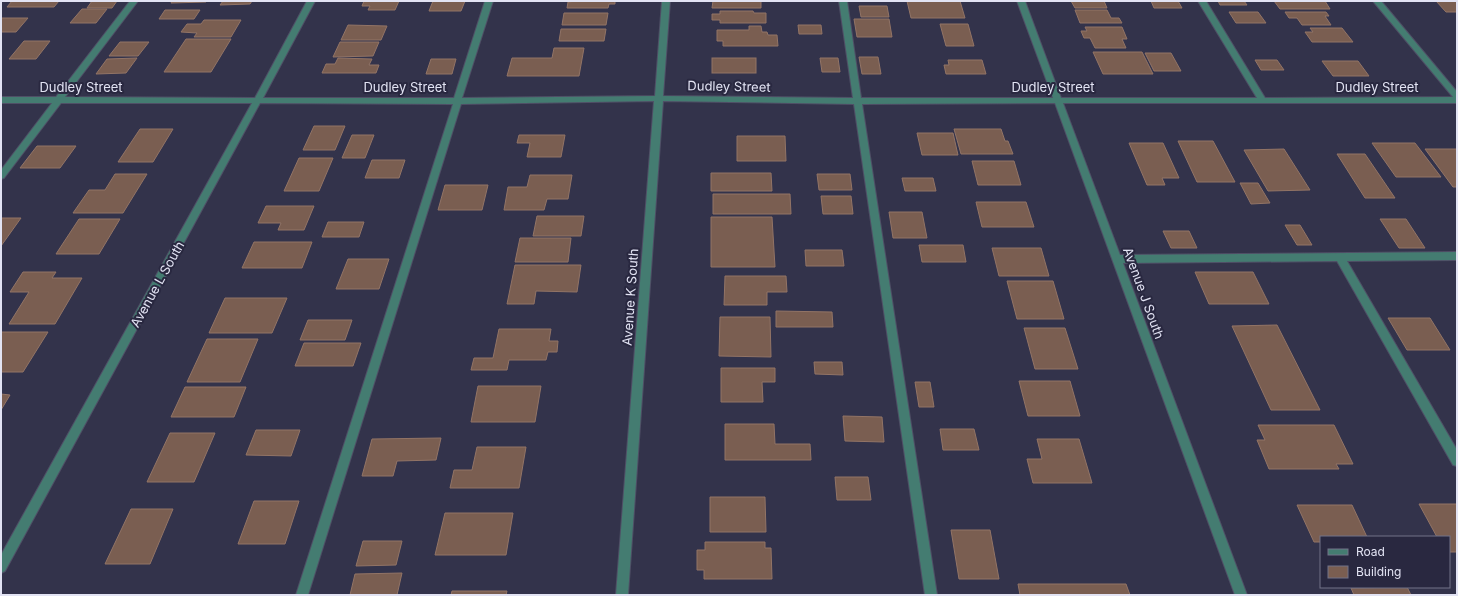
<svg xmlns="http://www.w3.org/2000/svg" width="1458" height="596" viewBox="0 0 1458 596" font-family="Inter,sans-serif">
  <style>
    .building { fill: #7a5e51; stroke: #927466 }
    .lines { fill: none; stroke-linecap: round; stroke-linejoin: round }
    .minor-casing { stroke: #4f4f66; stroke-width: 2 }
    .minor { fill: #447c71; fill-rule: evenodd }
    .labels { text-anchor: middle; stroke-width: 4; stroke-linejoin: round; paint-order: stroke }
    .street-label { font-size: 13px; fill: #e2e3f3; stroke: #292840 }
  </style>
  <rect width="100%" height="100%" fill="#33334b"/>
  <g class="building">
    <path d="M12,1H59L54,7H7Z"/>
    <path d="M92,1H117L112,8H87Z"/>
    <path d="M172,1H206V2L171,3Z"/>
    <path d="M223,1H252L250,4L220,5Z"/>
    <path d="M364,1H399L395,10H368L370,6H362Z"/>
    <path d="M433,1H465L461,11H429Z"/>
    <path d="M576,1H615V4H609L608,8H567L568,2Z"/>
    <path d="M713,1H761V8H712Z"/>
    <path d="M907,1H960L965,18H911Z"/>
    <path d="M1071,1H1104L1107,8H1075Z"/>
    <path d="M1151,1H1178L1182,8H1154Z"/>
    <path d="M1218,1H1244L1247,5H1220Z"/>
    <path d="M1274,1H1325L1330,9H1280Z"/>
    <path d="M1436,1H1457V12H1446Z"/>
    <path d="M859,6H887L889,17H861Z"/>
    <path d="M82,9H107L96,23H70Z"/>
    <path d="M165,10H200L194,19H159Z"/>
    <path d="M1075,10H1107L1111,18H1119L1122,23H1080Z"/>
    <path d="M720,11H753L754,13H766V23H720V20H712V14H720Z"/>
    <path d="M1229,12H1258L1266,23H1236Z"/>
    <path d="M1285,12H1326L1329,16H1325L1331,25H1302L1297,18H1289Z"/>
    <path d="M564,13H608L606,25H562Z"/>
    <path d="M1,18H28L16,32H1Z"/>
    <path d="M854,19H889L892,37H857Z"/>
    <path d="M204,20H241L231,37H194L197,33L181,32L187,24H201Z"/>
    <path d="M940,24H968L974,46H946Z"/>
    <path d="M348,25L387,26L381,40H341Z"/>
    <path d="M798,25H821L822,34H799Z"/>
    <path d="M749,26H761L762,32H767L768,35H777L778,46H723V41H717V30H749Z"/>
    <path d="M1085,27H1122L1127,39H1122L1126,48H1095L1090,38H1084L1081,31H1087Z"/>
    <path d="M1310,28H1342L1353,42H1312L1305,32H1313Z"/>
    <path d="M561,29H606L604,41H559Z"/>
    <path d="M186,39H231L211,72H164Z"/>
    <path d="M24,41H50L36,59H9Z"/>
    <path d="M120,42H149L138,56H109Z"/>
    <path d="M340,42H379L373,56L333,57Z"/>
    <path d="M554,48H584L579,76H507L512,58H552Z"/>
    <path d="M1093,52H1142L1153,74H1103Z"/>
    <path d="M1145,53H1171L1181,71H1154Z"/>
    <path d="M859,57H878L881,74H862Z"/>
    <path d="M137,58L126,73L96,74L107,59Z"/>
    <path d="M338,58L372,59L369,65H379L376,73H322L326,64H335Z"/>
    <rect x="712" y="58" width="44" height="15"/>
    <path d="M820,58H838L840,72H822Z"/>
    <path d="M431,59H456L452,74H426Z"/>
    <path d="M948,60H982L986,74H946L944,65H949Z"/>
    <path d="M1255,60H1277L1284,70H1261Z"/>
    <path d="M1322,61H1358L1369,76H1333Z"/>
    <path d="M314,126H345L335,150H303Z"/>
    <path d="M140,129H173L153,162H118Z"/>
    <path d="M954,129H1001L1005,141H1008L1013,154H961Z"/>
    <path d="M917,133H953L958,155H922Z"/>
    <path d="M352,135H374L365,158H342Z"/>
    <path d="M519,135H565L561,157H527L530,143H517Z"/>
    <path d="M737,136H785L786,161H737Z"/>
    <path d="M1178,141H1213L1235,182H1197Z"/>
    <path d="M1129,143H1163L1179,178H1162L1165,185H1147Z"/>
    <path d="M1372,143H1415L1441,177H1396Z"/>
    <path d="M37,146H76L60,168H20Z"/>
    <path d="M1284,149L1310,190L1268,191L1244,150Z"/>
    <path d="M1425,149H1457V187H1453Z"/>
    <path d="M1337,154H1365L1395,198H1365Z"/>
    <path d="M299,158H333L319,191H284Z"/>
    <path d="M372,160H405L399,178H365Z"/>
    <path d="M972,161H1014L1021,185H978Z"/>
    <path d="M711,173H771L772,191H711Z"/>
    <path d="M115,174H147L123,213H73L89,190H105Z"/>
    <path d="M817,174H850L852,190H819Z"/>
    <path d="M530,175H572L568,199H547L544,210H504L508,187H527Z"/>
    <path d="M902,178H933L936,191H905Z"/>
    <path d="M1240,183H1258L1270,203L1251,204Z"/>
    <path d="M445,185H488L482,210H438Z"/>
    <path d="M713,194H790L791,214H713Z"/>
    <path d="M821,196H851L853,214H823Z"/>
    <path d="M976,202H1026L1034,227H982Z"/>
    <path d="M266,206H314L304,230H278L281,223H258Z"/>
    <path d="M889,212H922L927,238H893Z"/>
    <path d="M537,216H584L581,236H533Z"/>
    <path d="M711,217H772L775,267H711Z"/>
    <path d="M1,218H21L1,246Z"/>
    <path d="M79,219H120L99,254H56Z"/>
    <path d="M1380,219H1406L1425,248H1399Z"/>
    <path d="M328,222H364L359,237H322Z"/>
    <path d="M1285,225H1300L1312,245H1297Z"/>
    <path d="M1163,231H1189L1197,248H1171Z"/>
    <path d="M520,238H571L568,262H515Z"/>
    <path d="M254,242H312L302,268H242Z"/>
    <path d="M919,245H963L966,262H922Z"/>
    <path d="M992,248H1041L1049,276H999Z"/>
    <path d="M805,250H842L844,266H806Z"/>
    <path d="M348,259H389L379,289H336Z"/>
    <path d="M515,265H581L577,292L536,291L534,304H507Z"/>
    <path d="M23,272H56L52,278H82L55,324H9L29,292H10Z"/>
    <path d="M1195,272H1253L1269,304H1209Z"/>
    <path d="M725,276H786L787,292H767V305H724Z"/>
    <path d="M1007,281H1053L1064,319H1017Z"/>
    <path d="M225,298H287L272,333H209Z"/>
    <path d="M776,311L832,312L833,327H776Z"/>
    <path d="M720,317H770L771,357L719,356Z"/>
    <path d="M1388,318H1430L1450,350H1407Z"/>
    <path d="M308,320H352L345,340H300Z"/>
    <path d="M1277,325L1320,410H1271L1232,326Z"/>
    <path d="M1024,328H1065L1078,369H1035Z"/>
    <path d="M499,329H551L549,341H558L557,352H548L546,360H509L507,370H471L474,358H493Z"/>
    <path d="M1,332H48L23,372H1Z"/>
    <path d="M207,339H258L240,382H187Z"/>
    <path d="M304,343H361L353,366H295Z"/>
    <path d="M814,362H842L843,375L815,374Z"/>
    <path d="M721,368H775V382H762L763,402H721Z"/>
    <path d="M1019,381H1070L1080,416H1028Z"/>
    <path d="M915,382H930L934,407H919Z"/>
    <path d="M478,386H541L535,422H471Z"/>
    <path d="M185,387H246L234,417H171Z"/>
    <path d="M1,394L10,395L1,410Z"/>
    <path d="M843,416L882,417L884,442L845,441Z"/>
    <path d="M725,424H774L775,444H810L811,460H725Z"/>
    <path d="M1258,425H1334L1353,464H1336L1339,469H1269L1257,440H1265Z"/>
    <path d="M940,429H974L979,450H943Z"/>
    <path d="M256,430H300L291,456L246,455Z"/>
    <path d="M170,433H215L194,482H147Z"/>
    <path d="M441,438L436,460L397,461L393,476H362L372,439Z"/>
    <path d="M1037,439H1079L1092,483H1033L1027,459H1042Z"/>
    <path d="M477,447H526L519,488H450L454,470H472Z"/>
    <path d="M835,477H868L871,500H837Z"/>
    <path d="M710,497H765L766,532H710Z"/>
    <path d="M254,501H299L285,544H238Z"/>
    <path d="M1419,504H1457V552H1449V537H1437Z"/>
    <path d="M1297,505H1352L1367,537H1321V542H1314Z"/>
    <path d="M131,509H173L150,564H105Z"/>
    <path d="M445,513H513L506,555H435Z"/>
    <path d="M951,530H990L999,579H959Z"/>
    <path d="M363,541H402L396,565L356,566Z"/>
    <path d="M705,542H765V548H771L772,579H704V570H697V550H705Z"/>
    <path d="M402,573L397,595H350L355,574Z"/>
    <path d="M1018,584H1126L1130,595H1020Z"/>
    <path d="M1407,587L1411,595H1354L1351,588Z"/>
    <path d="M452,591H507L506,595H451Z"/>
  </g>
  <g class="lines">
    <defs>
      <path id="minor" d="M130,1H138L65,97L255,98L307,1H315L263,98H454L485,1H493L462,98L655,96L662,1H670L663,96L853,98L839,1H847L861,98H1053L1017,1H1025L1061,98H1257L1198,1H1206L1265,98L1453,97L1373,1H1381L1457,92V103H1063L1120,255L1457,252V260L1347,261L1457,450V466L1453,465L1337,261L1123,263L1247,595H1235L1055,103L862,104L937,595H925L854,104L663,101L628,595H616L654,101L461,104L308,595H296L453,104L260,103L5,571L1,573V555L252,103H61L4,178L1,179V170L52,103H1V97H56Z"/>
    </defs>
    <use href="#minor" class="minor-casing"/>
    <use href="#minor" class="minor"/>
  </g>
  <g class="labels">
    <g class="street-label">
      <text transform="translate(729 86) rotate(1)" y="5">Dudley Street</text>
      <text x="81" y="92">Dudley Street</text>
      <text x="405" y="92">Dudley Street</text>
      <text x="1053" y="92">Dudley Street</text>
      <text x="1377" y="92">Dudley Street</text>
      <text transform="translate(157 284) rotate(-61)" y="5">Avenue L South</text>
      <text transform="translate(1144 293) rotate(70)" y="5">Avenue J South</text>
      <text transform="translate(630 297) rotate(-86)" y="5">Avenue K South</text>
    </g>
  </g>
  <rect width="1458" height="596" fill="none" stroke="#e2e3f3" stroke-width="4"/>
  <rect x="1320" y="536" width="130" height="52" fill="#292840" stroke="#737388"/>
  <rect x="1328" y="549" width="20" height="6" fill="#447c71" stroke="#737388"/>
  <text x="1356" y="556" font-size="12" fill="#e2e3f3">Road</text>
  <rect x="1328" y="566" width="20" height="12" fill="#7a5e51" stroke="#737388"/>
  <text x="1356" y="576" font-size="12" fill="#e2e3f3">Building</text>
</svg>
